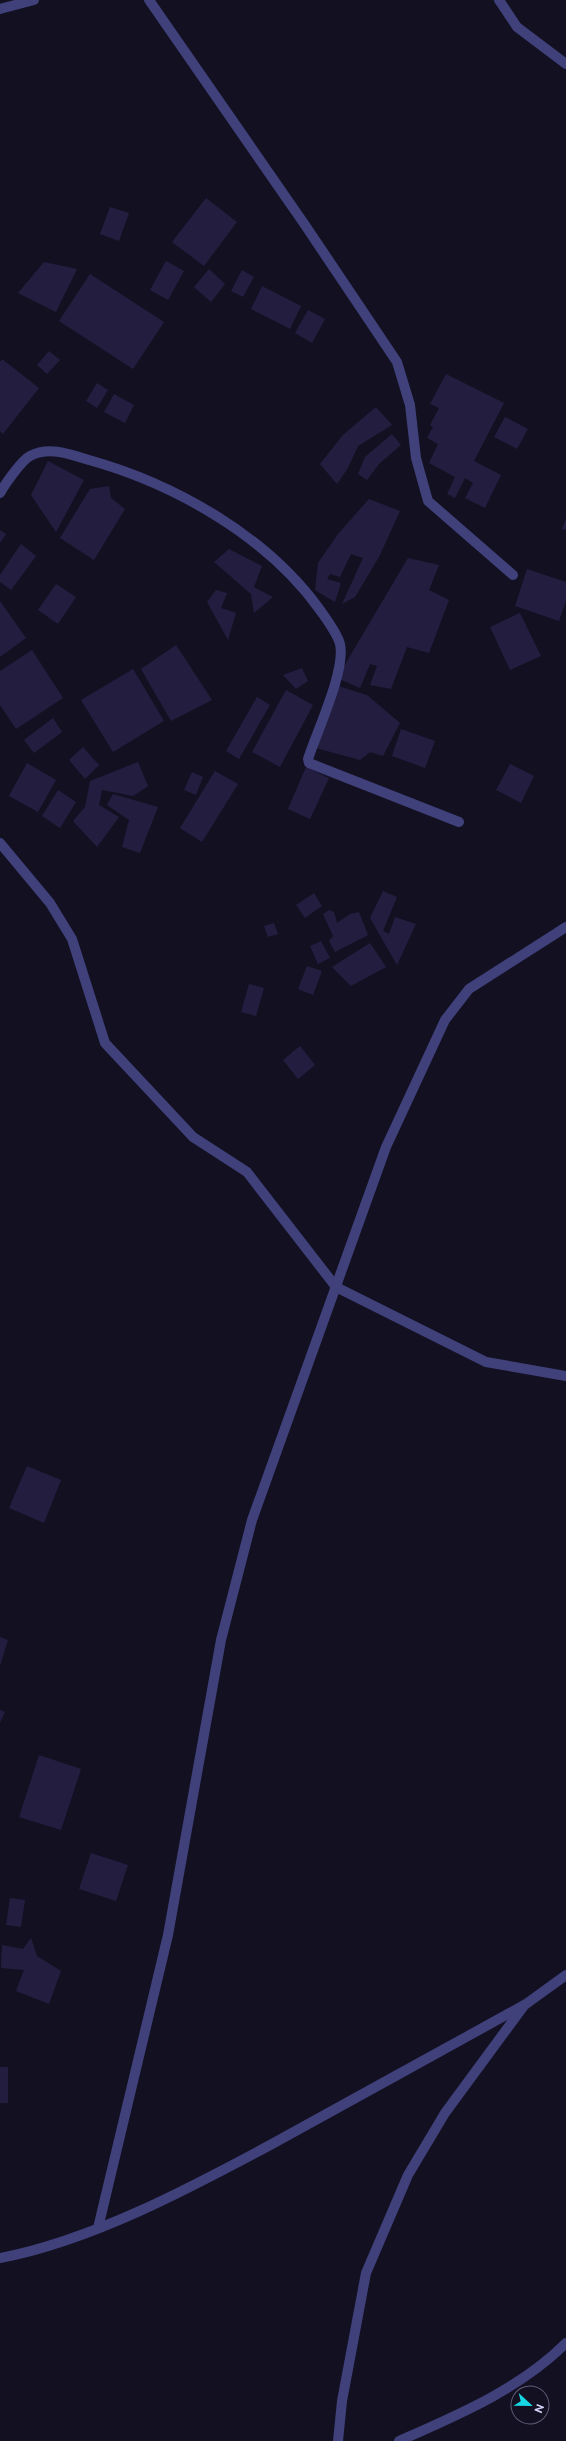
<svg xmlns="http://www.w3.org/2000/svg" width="566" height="2441" viewBox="0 0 566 2441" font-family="Raleway,sans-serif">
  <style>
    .building { fill: #231e40 }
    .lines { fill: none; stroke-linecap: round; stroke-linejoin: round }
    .minor { stroke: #40407b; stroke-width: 10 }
  </style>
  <rect width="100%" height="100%" fill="#121021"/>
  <g class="building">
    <path d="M206,198L237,222L204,266L172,242Z"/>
    <path d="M110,207L129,213L119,241L100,234Z"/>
    <path d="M166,261L184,271L168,300L150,290Z"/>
    <path d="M44,262L77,269L56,312L18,293Z"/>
    <path d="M209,269L225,284L211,302L194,287Z"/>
    <path d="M242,270L254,277L243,297L231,291Z"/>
    <path d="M90,274L164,322L133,369L59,321Z"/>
    <path d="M262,286L301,306L290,329L251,309Z"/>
    <path d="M308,310L325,319L312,343L295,333Z"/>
    <path d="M49,351L60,360L47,374L37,365Z"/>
    <path d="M2,359L39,388L3,434L0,431V362Z"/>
    <path d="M446,374L504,403L474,461L501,475L485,508L465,498L473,483L465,478L455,498L447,494L455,477L429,463L438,444L427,438L433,427L430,425L439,408L430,404Z"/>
    <path d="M97,383L108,390L97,408L86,401Z"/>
    <path d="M114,394L134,405L125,423L104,412Z"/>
    <path d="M376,407L392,425L358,446L348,468L337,484L320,464L343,435Z"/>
    <path d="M505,417L528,429L517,449L494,437Z"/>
    <path d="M392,434L401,445L379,464L367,480L358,474L365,457Z"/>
    <path d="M48,461L84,480L56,532L31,495Z"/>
    <path d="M109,486L111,498L125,509L94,560L60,538L90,489Z"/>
    <path d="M369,499L400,511L379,557L355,597L342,604L363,558L351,554L340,577L330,574L327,579L341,583L335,602L315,590L318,563L338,534Z"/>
    <path d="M566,518V530L562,529Z"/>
    <path d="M0,530L6,534L0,543Z"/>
    <path d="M21,544L36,556L11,590L0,582V575Z"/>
    <path d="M229,549L262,566L254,587L273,597L254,613L251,594L214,562Z"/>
    <path d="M408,558L439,565L429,590L449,600L429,653L407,647L391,689L370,685L377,666L370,664L360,688L337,678Z"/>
    <path d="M527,569L566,582V601L559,621L515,606Z"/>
    <path d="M56,584L76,597L58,624L38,610Z"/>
    <path d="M216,590L227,593L221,608L236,613L228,640L207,602Z"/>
    <path d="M0,601L26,638L0,657Z"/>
    <path d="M520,613L541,656L510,670L490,627Z"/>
    <path d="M176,645L212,700L171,721L141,669Z"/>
    <path d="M32,650L63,698L16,729L0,705V671Z"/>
    <path d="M302,668L308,681L296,689L283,675Z"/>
    <path d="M133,669L164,721L113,752L81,700Z"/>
    <path d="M338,686L367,695L400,723L383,756L370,752L360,760L312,747Z"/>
    <path d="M286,690L313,705L280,767L252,752Z"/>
    <path d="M257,697L270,705L239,759L226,751Z"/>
    <path d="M53,718L62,732L34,753L24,740Z"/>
    <path d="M401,729L435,741L425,768L392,756Z"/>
    <path d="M83,747L99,765L85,779L69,760Z"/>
    <path d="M138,762L148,786L133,796L102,790L99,805L119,817L97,847L73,821L85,807L90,781Z"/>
    <path d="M27,763L56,780L38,812L9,796Z"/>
    <path d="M510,764L534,776L521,803L496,790Z"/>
    <path d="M306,767L329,778L310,819L288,809Z"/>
    <path d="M215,771L238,784L202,842L180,828Z"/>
    <path d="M192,772L203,777L196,795L184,790Z"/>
    <path d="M58,790L76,802L60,828L42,816Z"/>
    <path d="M113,794L158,807L140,853L122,847L129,820L107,805Z"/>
    <path d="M383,891L397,897L383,931L389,934L395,917L416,924L397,965L370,918Z"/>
    <path d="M314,893L322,906L305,918L296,905Z"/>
    <path d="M329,910L334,912L337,923L350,914L359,912L368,935L335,952L329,941L333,936L323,914Z"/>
    <path d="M274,923L278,934L268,937L264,926Z"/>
    <path d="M321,941L330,958L318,964L310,946Z"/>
    <path d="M370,943L386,967L351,986L332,967Z"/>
    <path d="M307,966L322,971L313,995L298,989Z"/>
    <path d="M249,984L264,988L256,1016L241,1012Z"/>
    <path d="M300,1046L315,1065L298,1079L283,1060Z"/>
    <path d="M27,1466L61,1480L44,1523L9,1508Z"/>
    <path d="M0,1637L8,1640L0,1666Z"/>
    <path d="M0,1710L5,1712L0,1723Z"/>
    <path d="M39,1755L81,1769L61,1830L19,1817Z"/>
    <path d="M91,1853L128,1865L116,1901L79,1889Z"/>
    <path d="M10,1898L25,1900L21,1927L6,1925Z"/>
    <path d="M31,1938L37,1956L61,1971L49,2004L16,1991L24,1970L1,1968L2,1945L23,1949Z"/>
    <rect x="0" y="2067" width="8" height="36"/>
  </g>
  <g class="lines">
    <g class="minor">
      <path d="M149,0L305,225L397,362L410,405L416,458L428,501L513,575"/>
      <path d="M499,0L517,27L566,64"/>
      <path d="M0,9L34,0"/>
      <path d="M0,493C5,484 22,460 30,456C49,446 70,454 89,460C175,484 267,536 320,610C327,620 337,633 340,644C346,670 317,731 308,759L309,763L459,822"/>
      <path d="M0,843L50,903L72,939L105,1043L193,1137L247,1172L336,1287L486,1362L566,1376"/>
      <path d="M98,2228L168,1935L221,1640L252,1520L386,1147L445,1020L469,989L566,927"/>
      <path d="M0,2258C91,2241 190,2188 272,2144C357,2098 441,2050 526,2004L566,1975"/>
      <path d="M338,2441L342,2401L366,2273L408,2175L445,2113L523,2007"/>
      <path d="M399,2441C458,2415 520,2389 566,2343"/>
    </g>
  </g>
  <g transform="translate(530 2405) rotate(112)"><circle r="19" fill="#121021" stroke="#615e78"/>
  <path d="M0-3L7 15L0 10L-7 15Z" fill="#17d7e4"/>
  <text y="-6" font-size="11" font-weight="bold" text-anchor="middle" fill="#d7d4fb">N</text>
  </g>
</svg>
